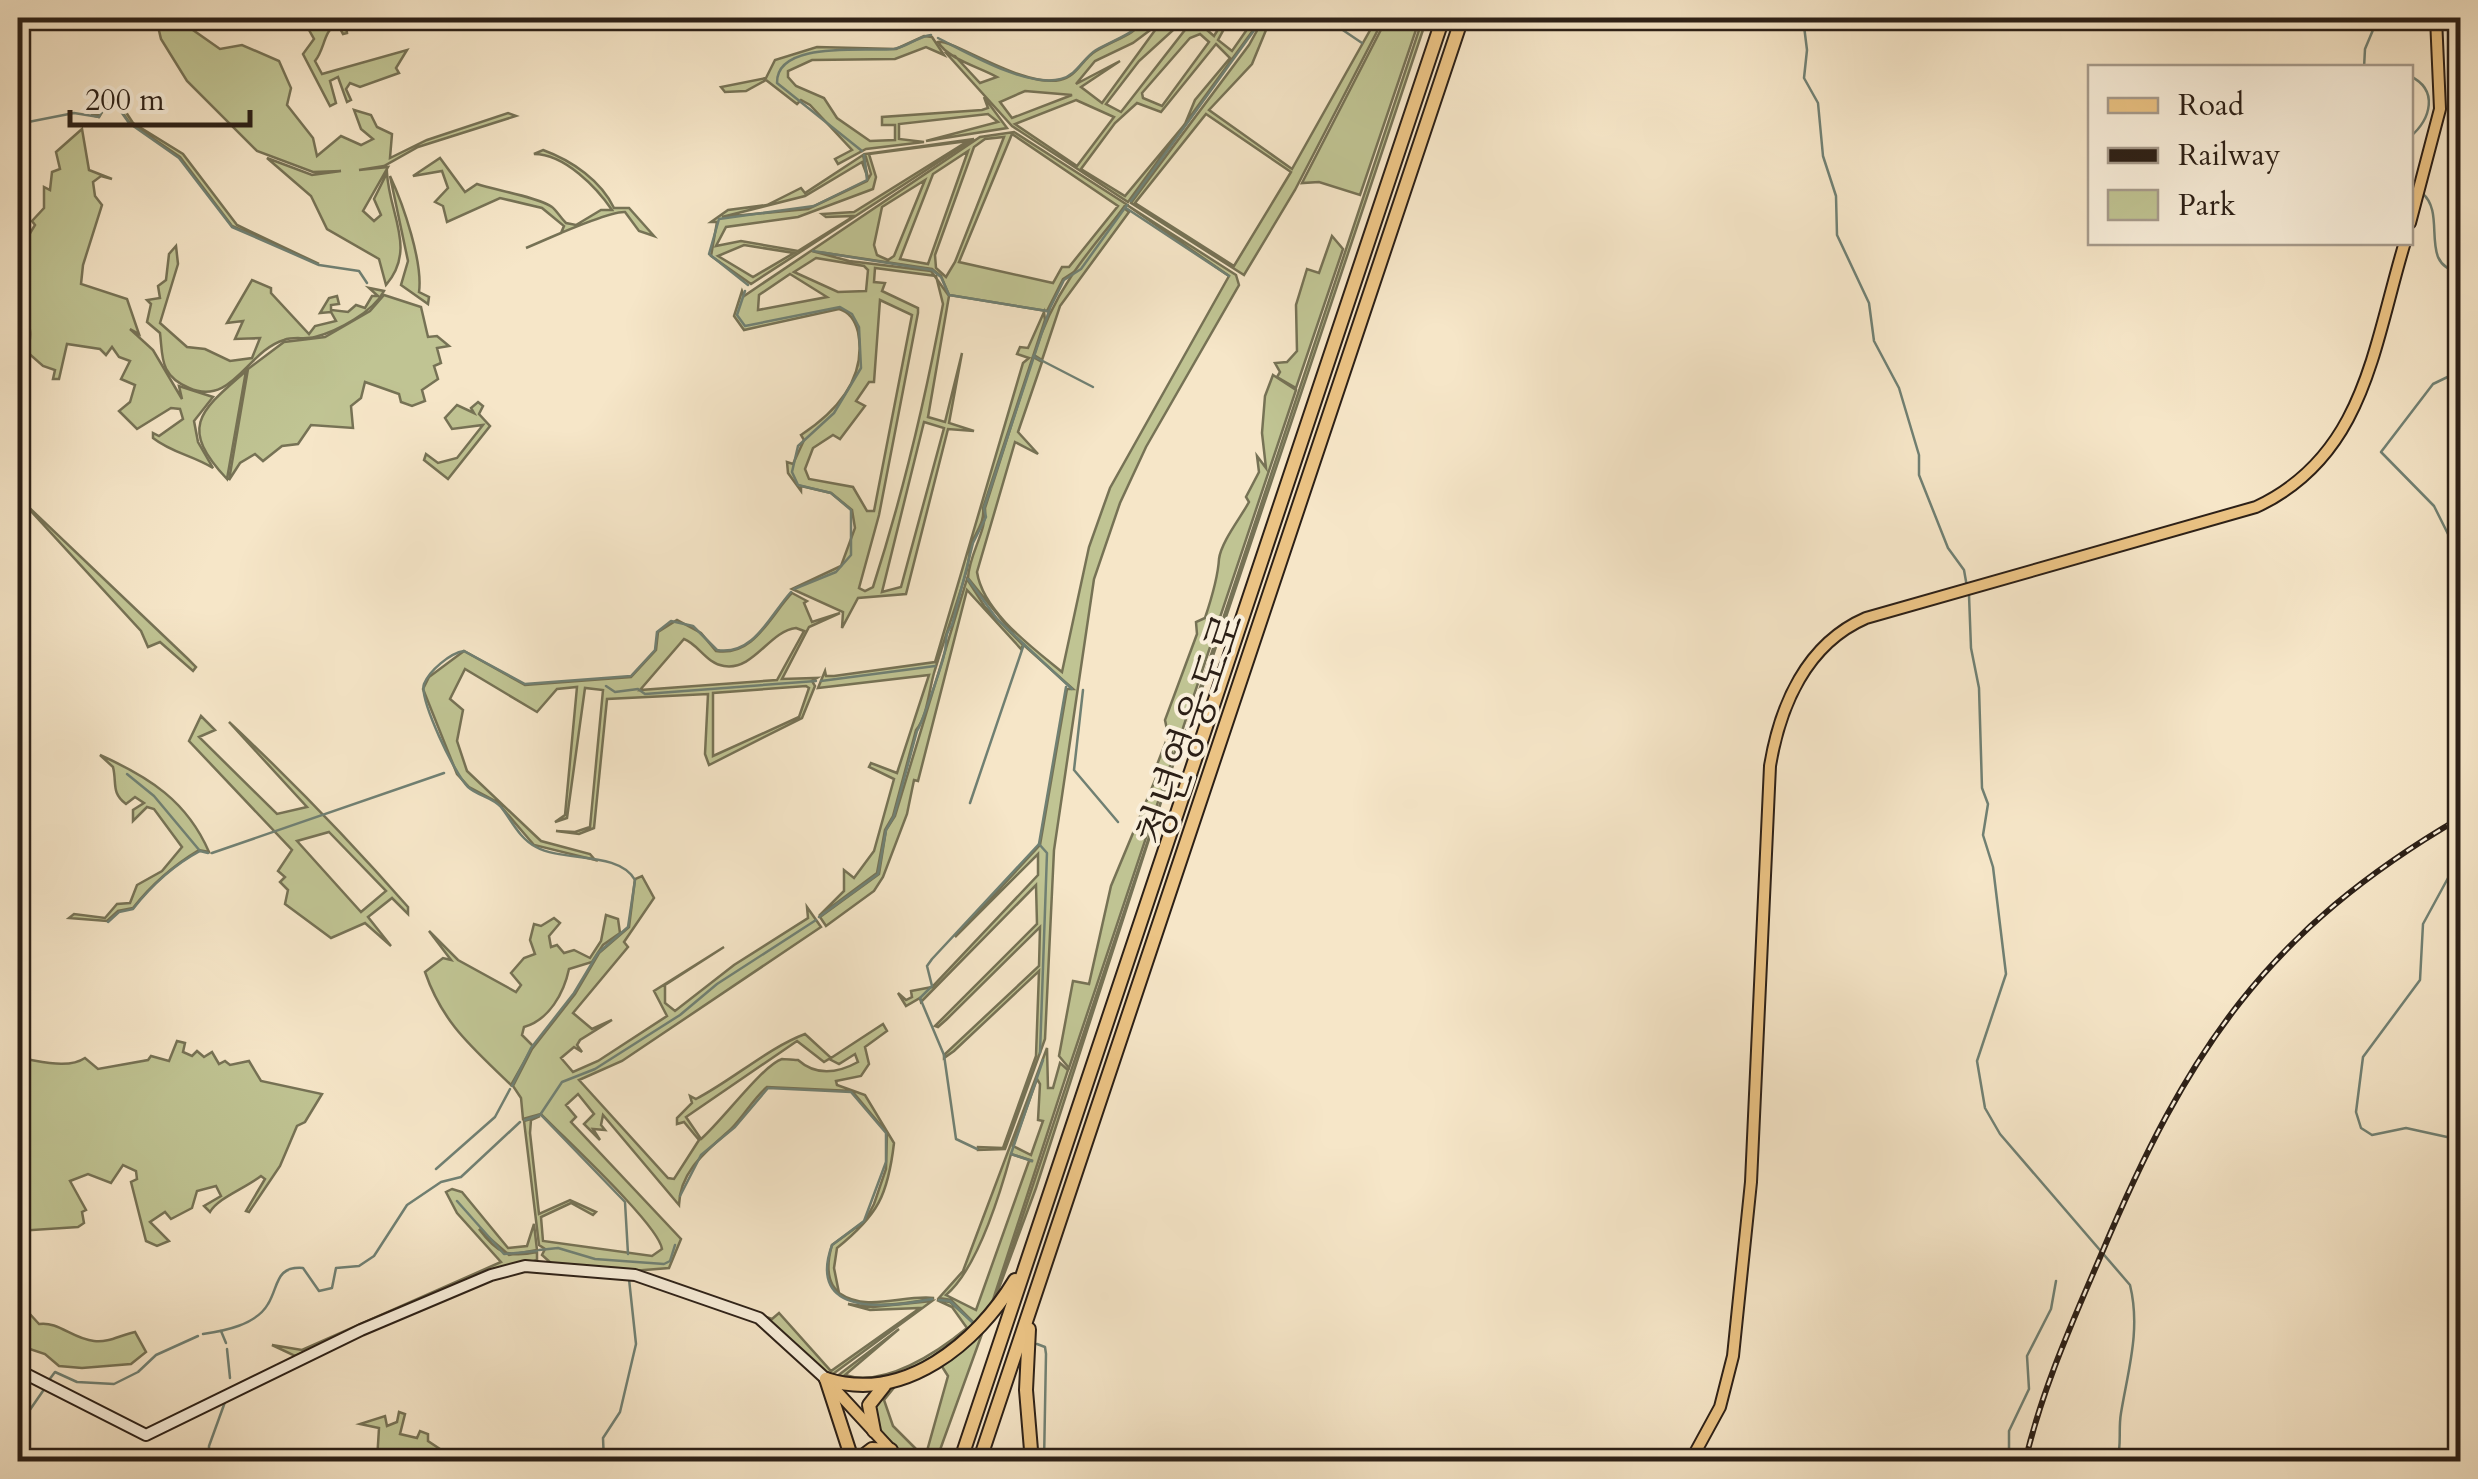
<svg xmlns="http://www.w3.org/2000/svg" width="2478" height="1479" viewBox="0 0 2478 1479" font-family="Cardo,'Noto Serif KR',serif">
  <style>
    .green { fill: #c0c493; stroke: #767255; stroke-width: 2.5; fill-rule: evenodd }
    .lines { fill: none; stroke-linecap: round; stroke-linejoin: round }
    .stream { stroke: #708073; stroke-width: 2.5 }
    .secondary-casing { stroke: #2c2017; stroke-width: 14 }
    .primary-casing { stroke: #2c2017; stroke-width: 14 }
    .highway-casing { stroke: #2c2017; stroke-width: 16 }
    .secondary { stroke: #f9efdb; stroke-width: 10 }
    .primary { stroke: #ebc384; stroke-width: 10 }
    .highway { stroke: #ebc384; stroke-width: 12 }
    .rail-casing { stroke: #2c2017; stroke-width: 6 }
    .rail { stroke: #f9efdb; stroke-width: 2.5; stroke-dasharray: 8; stroke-linecap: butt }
    .labels { text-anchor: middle; stroke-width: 8; stroke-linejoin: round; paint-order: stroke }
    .street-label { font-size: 42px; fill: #2c2017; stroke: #f9efdb }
  </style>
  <rect width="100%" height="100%" fill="#f6e6c8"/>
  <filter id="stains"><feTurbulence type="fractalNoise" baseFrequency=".002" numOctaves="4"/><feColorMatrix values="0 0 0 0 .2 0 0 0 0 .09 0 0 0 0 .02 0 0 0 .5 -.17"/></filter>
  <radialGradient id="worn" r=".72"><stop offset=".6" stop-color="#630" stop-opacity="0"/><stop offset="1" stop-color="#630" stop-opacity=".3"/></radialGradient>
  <g class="green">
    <path d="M156,18H199L193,30L220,49L242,45L279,61L291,88L287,105L313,138L317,156L341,136L361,145L373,139L361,129L354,110L371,115L377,127L392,134L390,158L427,140L508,113L516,116L418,147L384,166L359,170L388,167L363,211L374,221L381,215L374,199L387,173C389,214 417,249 386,285L379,259L327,229L311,196L267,158L312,175L341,171L313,172L257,151L187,81L161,39Z"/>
    <path d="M328,18H345L347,33L343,34L337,23C323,32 325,49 315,61L322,74L407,50L396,68L399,73L360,87L350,83L346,89L351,100L347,102L338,77L330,81L336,103L330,106L303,54L314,39L309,30Z"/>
    <path d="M1148,18H1204L1200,24L1214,36L1225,18H1230L1218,40L1232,51L1255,18H1262L1128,202L1012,126L947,54L955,56L980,83L997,77C979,67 948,59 938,42C951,38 1023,88 1060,80C1077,77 1082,59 1096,51C1116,39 1132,36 1148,18ZM1183,21L1188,26L1121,112L1106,104L1139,61ZM1161,22L1102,103L1081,87L1120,61L1076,84L1095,61L1133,43ZM1200,34L1209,42L1162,106L1143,98L1142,93L1190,38ZM1216,44L1230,58L1195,100L1185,124L1125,196L1081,169L1115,123L1137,103L1161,112ZM1025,91L1072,95L1012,118L1000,102ZM1076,100L1114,117L1077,166L1015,124Z"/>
    <path d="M1264,18H1271L1252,64L1209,110L1292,169L1377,18H1384L1295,190L1244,275L1131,203L1249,45ZM1206,114L1291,172L1234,266L1135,203Z"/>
    <path d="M1387,18H1420L1360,195L1319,182L1302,183Z"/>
    <path d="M1423,18H1427L1178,760H1176Z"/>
    <path d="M924,36L932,37L944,55L926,47L895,59L812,60L788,71V77L796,86L824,98L837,118L870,141L895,140V125H882V117L982,110L988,108L984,97L1007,128L926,141L998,122L988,114L899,124V139L924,142L866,149L838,164L835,159L852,150L810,105L801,100L797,104L766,80L746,91L725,92L721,87L766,78L775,60L817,47L896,49Z"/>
    <path d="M106,103H120L133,123L183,154L237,225L319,264L232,226L180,157L129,122L117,105L107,104L99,117L91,115L98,114Z"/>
    <path d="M82,129L89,170L112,179L101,176L93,182L95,196L102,205L83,265L81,284L127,299L139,334L130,329L153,350L182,399L179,386L213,397L194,421L198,442L213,468C192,455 172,453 153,438V433L159,436L183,419L180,409L171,408L137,429L119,411L130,402L135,385L121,379L130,361L119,357L112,347L106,355L100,349L67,344L59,379H53L55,370L43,366L26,351C43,324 0,277 35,225L32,221L44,208V187L50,190L52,172L60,169L56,152Z"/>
    <path d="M1014,132L1126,204L1080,268L1063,279L1047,311L949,295L941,276L932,269L812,251L849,261L931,271L949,296L928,417L945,422L962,353L949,423L974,431L948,429L906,594L858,598L842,628L843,612L792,589L841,566L855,528L852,510L831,493L801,486V491L788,473L787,462L793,464L804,440L801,435C836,412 867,378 858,332C855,320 850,312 839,309L744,330L734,316L742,291L744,296L980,137ZM1012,134L1118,206L1069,267H1062L1053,283L959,262ZM1004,137L955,262L946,277L936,268L935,255L974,147L985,139ZM968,151L928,264L900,259L933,174ZM925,180L894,256L888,260L877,255L874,245L882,207ZM816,258L864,266L868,270L866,291L838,292L794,272ZM875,268L936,276L943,304C925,401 903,494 873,587L865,591L859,588L879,515L918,313V308L882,291L885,283L874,282ZM790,274L827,297L758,310L759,295ZM880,300L912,315L874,511H867L853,487L809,479L805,469L813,448L833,435L840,439L865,406L856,401L869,382H874ZM924,422L944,428L901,587L882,592Z"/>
    <path d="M974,139L751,284L711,256L717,222H711L728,210L767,205L801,188L805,193L863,155L868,178L862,162L805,196L722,217L808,209L867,181L871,174L865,154ZM968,141L854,212L822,214L826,217L854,216L798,251L741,241L716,246L726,227L798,217L873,189L876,177L869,154ZM744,245L794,253L753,277L718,256Z"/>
    <path d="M543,150C573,161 601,181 614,208H629L654,236L639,231L625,212C610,211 544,240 526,248L561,233L564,226L542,208L500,198L447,222L443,206L435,202L448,188L442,171L413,176L440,158L465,192L477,184C495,190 541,198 552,207C556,210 561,218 566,223L576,225L601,210H612C597,188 565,154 534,154Z"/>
    <path d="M390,176C404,206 423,263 419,292L429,297L428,304L401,285L408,261Z"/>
    <path d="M1127,205L1236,275L1239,285L1146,447L1120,503L1094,579L1054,850L1045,1039L1005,1149L978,1150V1147L1003,1148L1036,1056L1039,971L954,1051L944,1058V1055L1039,966L1040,927L947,1019L938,1027L935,1026L1037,924L1036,885L921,1002L920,998L906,1006L898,993L906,1000L912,997L911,991L932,987L1038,875V854L955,937L1040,845L1067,689H1073L1019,641L968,578C969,554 987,531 985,508L1033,357L1042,362L1018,432L1038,454L1015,442L977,572C983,612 1033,648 1062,672L1089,547L1110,488L1229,276Z"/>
    <path d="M1124,208L1129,212L1060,306L1042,360L1034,355C1052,295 1084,256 1124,208Z"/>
    <path d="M1332,236L1343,249L1296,388L1277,377L1280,372L1275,363L1287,362L1297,351L1296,305L1307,269L1319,273Z"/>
    <path d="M176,246L178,264L160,323L187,347L205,349L230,361L252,358L260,338L235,339L243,321L227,323L252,280L271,288V293L309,334L315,326L336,321L331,312L320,313L329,298L337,296L339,304L331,305V310L348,312L356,305L365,308L372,296H378L369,288L384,291C373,312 338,331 315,337C305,340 294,336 284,340C247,351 232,407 189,388C159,375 163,357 160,333L147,322L151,304L147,300L160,298L158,286L166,280L169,254Z"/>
    <path d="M384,295L421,307L428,337L437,336L449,346L437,348L441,363L434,366L438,379L422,390L425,401L412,406L401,402L399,394L365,382L361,398L351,406L353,428L311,425L298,444L282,446L263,461L255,454L240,463L229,480L248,369L284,342L325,337L370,311Z"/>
    <path d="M1044,312L1045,320L983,508C985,522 976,531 972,543C969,552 969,563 966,573C956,606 944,640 934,673C929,690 927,718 916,730L893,816L885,830L877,873L819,916L844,891V870L854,878L874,851L894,779L869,767L871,763L897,773L929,675L818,688L825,671L826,676H834L935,662L1023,363L1029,358L1017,354L1020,347L1028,348Z"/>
    <path d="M246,371L227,479C178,427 200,411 246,371Z"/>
    <path d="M1273,375L1296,390L1173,758L1165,720L1197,634L1196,622L1205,618C1211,600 1218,577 1219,559C1221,542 1241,517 1249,502L1246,497L1259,472L1257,456L1266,468L1262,433L1265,396Z"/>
    <path d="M478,402L483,406L479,414L490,426L448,479L424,460L426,454L438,463L457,458L483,425L452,429L445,418L457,405L474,413L471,408Z"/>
    <path d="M18,497L188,659L196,667L193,671L160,642L148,647L141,631Z"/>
    <path d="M967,579L985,607L1023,645L1021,649L967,590L918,781L914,780L907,814L883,877L874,891L826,926L820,917L879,874L886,830L895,816Z"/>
    <path d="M792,593L807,601L804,603L812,622L840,613L809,627L782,679L817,678L812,681L815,686L802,718L709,765L705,754L708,694L607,699L594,828L579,834L556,831L575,832L590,827L603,690L585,688L567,818L555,822L565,815L577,687L557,689L537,712L465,669L450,699L463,710L457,741L467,771L541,841L590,854L595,860L534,845L497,802L469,787L457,774L423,689L429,677L464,651L525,685L631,677L656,650L658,632L677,620L701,633L716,651C754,657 770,616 792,593ZM796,628L804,631L777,680L640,690L684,639C698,644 707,664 724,666C754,671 769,631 796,628ZM806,686L809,688L799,717L713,756V693Z"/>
    <path d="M201,716L215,730L199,737L277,814L307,807L229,722C290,779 350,841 408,907V914L392,898L368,917L391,946L365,923L331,938L285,904L288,890L280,882L285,877L278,871L292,850L189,741ZM329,832L386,891L361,912L297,841Z"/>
    <path d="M1165,744L1172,760L1069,1068L1059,1056L1073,981L1089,984L1111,886L1158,773L1155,770Z"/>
    <path d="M100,755C149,777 187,801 209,852L199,850C174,865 151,885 133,908L118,911L107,921L69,918L74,914L105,918L117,904L130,903L137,885L162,871L182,847L154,809L147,807L133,821V810L144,803L135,797L126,804C111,793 117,783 113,767Z"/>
    <path d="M1174,762L1036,1188L996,1296Z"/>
    <path d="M642,876L654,898L624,942L628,947L573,1013L592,1029L612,1020L580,1040L577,1045L582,1052L574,1047L561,1058L573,1072L598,1061L667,1016L654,991L724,947L665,985V1003L675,1011L734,965L808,918L807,907L821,927L622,1061L579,1080L668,1178L674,1179L699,1140L684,1122L677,1124V1118L692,1103L690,1096L696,1099C734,1079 768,1048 805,1034L831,1058L883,1024L887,1031L865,1047L869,1064L861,1076L836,1081L837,1085L865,1095L894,1143C888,1195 878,1215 837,1248L834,1268L839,1293C868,1313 904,1294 934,1298C888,1308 811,1317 832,1245L865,1221L874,1204L886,1169L887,1133L852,1091L767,1087C753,1099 744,1116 731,1129C708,1150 680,1170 679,1205L603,1115L601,1125L605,1130L593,1129L600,1140L584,1124L594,1114L578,1094L566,1105L576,1117L571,1122L681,1239L669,1268L632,1271L772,1319L779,1313L831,1371L920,1308L870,1310L848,1304L873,1307L932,1301L833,1374L824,1372L765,1318L643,1275L552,1264L542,1255L545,1249L539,1245L524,1121L540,1116L531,1120L530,1133L539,1214L570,1200L596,1212L593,1215L571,1203L541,1217L543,1241L652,1256L662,1249C659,1225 563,1137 541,1114L523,1119L521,1098L513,1086L532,1049L575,994L599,953L629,927L635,879ZM797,1041L824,1062L829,1059L839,1064L855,1054L858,1062C838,1073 816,1076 798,1060C797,1060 783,1059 782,1059C763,1065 722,1121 701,1139L686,1117Z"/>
    <path d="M606,915L618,919L620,933L603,945L592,962L569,969C564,993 549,1020 524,1027L522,1035L533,1046L511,1085C472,1047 443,1024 425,972L443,958L451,960L429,931L458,960L516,992L521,985L511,973L524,958L535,954L530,940L534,924L541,926L554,918L560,923L549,936L551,947L557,945L564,953L574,950L590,958L601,941Z"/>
    <path d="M177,1041L185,1043L183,1052L192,1056L197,1051L204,1057L212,1052L219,1064L225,1061L230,1065L249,1061L261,1081L322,1094L305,1122L297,1126L280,1166L249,1212L246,1211L265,1179L261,1176C244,1189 218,1198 210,1212L204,1206L221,1196L216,1186L197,1191L192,1208L171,1219L165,1212L150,1222L169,1241L157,1246L146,1241L131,1182L137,1179L136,1171L123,1165L111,1183L88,1174L70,1181L86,1210L82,1212L84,1223L78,1227L18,1231V1058C38,1060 67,1070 85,1058L98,1069L148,1060L151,1056L169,1061Z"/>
    <path d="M1047,1048L1048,1088H1053L1060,1063L1068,1070L992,1303C969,1334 914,1376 875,1381C863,1382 848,1378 836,1377L899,1329L845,1375C884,1388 938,1352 967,1328L952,1307L937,1300L950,1302L973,1322L951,1300L939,1298L963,1271ZM1037,1079L1040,1084L1038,1120L1043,1121L1031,1155L1013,1146ZM1011,1154L1033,1161H1029L976,1310L946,1295C977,1269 1000,1194 1011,1154Z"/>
    <path d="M452,1189L462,1192L508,1248L527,1246L534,1224L537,1250L509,1255L479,1229C497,1253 507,1258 537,1252V1260L412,1305L295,1356L272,1345L302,1350L501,1262L457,1213L446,1192Z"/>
    <path d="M18,1301L39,1324C58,1321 73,1339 94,1341C109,1343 120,1335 135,1332L146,1352L131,1364L82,1368L59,1366L45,1354L18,1345Z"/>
    <path d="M983,1331L936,1461H908L873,1424L874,1397ZM941,1365L948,1376L925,1458L893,1426L884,1400L897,1384Z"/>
    <path d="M399,1412L405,1414L400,1434L417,1438L420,1431L428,1434V1441L440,1449L434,1450V1456L457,1461H377L379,1428L360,1424L385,1416L387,1426L397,1422Z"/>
  </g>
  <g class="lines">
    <g class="stream">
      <path d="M1325,18L1362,43"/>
      <path d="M1803,18L1807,50L1804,78L1818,103L1823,156L1836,196L1837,235L1869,303L1874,341L1899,388L1919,455V475L1948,548L1964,570L1967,587"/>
      <path d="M938,38C968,53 1027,88 1061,79C1077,75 1083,58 1096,50C1116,39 1131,35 1148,18"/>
      <path d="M2364,68L2365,49L2378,18"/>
      <path d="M2410,76C2439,90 2431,119 2410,137"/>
      <path d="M18,124L74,113L99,117L105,106H117L129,123L179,158L232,227L319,265L359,271L367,283"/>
      <path d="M862,151L777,83C776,40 866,52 894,49C907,47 917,37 931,35"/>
      <path d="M2422,193C2448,214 2417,266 2460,272"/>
      <path d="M1131,201L1263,18"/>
      <path d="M1126,208L1229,276"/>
      <path d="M813,251L932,270L941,277L949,295L1047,311"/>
      <path d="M748,285L709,254L719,219L814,206L867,180L864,155"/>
      <path d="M745,291L737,315L745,326L840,307L852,314L859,327L861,368L834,413L798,446L792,472L798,485L831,493L851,510V555L836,572L794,589"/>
      <path d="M1033,356L1093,387"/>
      <path d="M2460,371L2433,384L2381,452L2434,506L2460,558"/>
      <path d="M968,579L997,619L1072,689"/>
      <path d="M1969,595L1971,648L1979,688L1982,788L1988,804L1983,835L1993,867L2006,974L1977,1061L1985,1108L2000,1134L2130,1285C2141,1330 2128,1370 2121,1413C2118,1430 2122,1445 2117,1462"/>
      <path d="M821,681L935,666"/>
      <path d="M606,686L615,692L638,689L645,694L816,681"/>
      <path d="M1083,690L1074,770L1118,822"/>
      <path d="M127,774L154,796L200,851"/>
      <path d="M970,803L1024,644"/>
      <path d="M212,853L444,773"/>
      <path d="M2460,856L2423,924L2420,980L2363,1057L2356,1112L2361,1128L2372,1135L2406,1128L2447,1137L2460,1130"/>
      <path d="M819,917L878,874L886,830L894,816L917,731C921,726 942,665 944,655C948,643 943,636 952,625L973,543L986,517L984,508L1050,308L1064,280L1081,269L1127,205"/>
      <path d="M108,922L119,912L133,909C151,886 174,865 200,851L208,853"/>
      <path d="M1040,1053L1047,853L1039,844L1066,687"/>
      <path d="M512,1086L531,1048L574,993L598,953L628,927L635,880C619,851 563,862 536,847C519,838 512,821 501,807C492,797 478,796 468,787C455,775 419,699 424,684C429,671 450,653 464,651L525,684L631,676L655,650L657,632L671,621L693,626L717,650C754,656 770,615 791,592"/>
      <path d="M541,1115L625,1202L628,1254"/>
      <path d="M525,1120L540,1115L562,1082L595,1069L680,1015L717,984L816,920"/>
      <path d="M977,1149L956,1139L944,1055L920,998L932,986L927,966L932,959L1039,844"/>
      <path d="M1032,1161L1011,1154L1043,1060"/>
      <path d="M436,1169L495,1117L510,1089"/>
      <path d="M680,1196L701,1155L735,1127L768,1088L851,1092L886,1133V1162L864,1221L832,1245C806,1317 888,1308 932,1299"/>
      <path d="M457,1201L504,1254L537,1251"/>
      <path d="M539,1250L558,1248L595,1259L664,1264L670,1261L675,1245"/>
      <path d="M939,1300L950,1301L973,1323"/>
      <path d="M221,1331L226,1343"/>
      <path d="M203,1334C224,1331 256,1325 268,1304C279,1286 275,1266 303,1268L319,1291L332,1288L336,1268L359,1266L374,1256L407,1205L441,1182L461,1177L520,1122"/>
      <path d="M1037,1344L1045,1347L1046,1354L1044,1462"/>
      <path d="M227,1349L230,1378"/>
      <path d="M49,1380L55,1372L77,1382L114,1384L138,1372L156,1355L198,1336"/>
      <path d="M18,1427L45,1388"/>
      <path d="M209,1462V1446L225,1402"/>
      <path d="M604,1462L603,1438L620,1412L636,1344L629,1279"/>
      <path d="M2009,1462V1431L2029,1389L2027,1356L2051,1309L2056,1281"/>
    </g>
    <defs>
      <path id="secondary" d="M18,1370L146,1435L361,1330L491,1275L525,1266L635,1275L759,1318L826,1379"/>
      <g id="primary">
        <path d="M2410,223L2440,109L2436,18"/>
        <path d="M830,1384L902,1462"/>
        <path d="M1690,1462L1720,1407L1733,1356L1751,1182L1770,766C1780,706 1806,644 1866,618L2256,507C2365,456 2373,347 2405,242"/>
      </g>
      <g id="highway">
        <path d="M1029,1329L1026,1390L1032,1462"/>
        <path d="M826,1379C904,1404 977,1343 1015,1280"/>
        <path d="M826,1379L853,1462"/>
        <path d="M874,1431L869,1405L884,1386"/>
        <path d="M855,1462L872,1449L891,1450"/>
        <path d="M960,1462L1443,18"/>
        <path d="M979,1462L1462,18"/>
      </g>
    </defs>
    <use href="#secondary" class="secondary-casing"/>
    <use href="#primary" class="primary-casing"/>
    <use href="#highway" class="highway-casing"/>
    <use href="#secondary" class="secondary"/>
    <use href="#primary" class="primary"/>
    <use href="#highway" class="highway"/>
    <defs>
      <path id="rail" d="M2025,1462C2042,1389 2072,1323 2101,1255C2187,1051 2266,931 2460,818"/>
    </defs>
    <use href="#rail" class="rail-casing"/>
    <use href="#rail" class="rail"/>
  </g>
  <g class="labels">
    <g class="street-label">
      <text transform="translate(1190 729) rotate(-71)" y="15">청년영웅도로</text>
    </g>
  </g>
  <rect width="2478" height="1479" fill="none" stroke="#f6e6c8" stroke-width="60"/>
  <rect x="20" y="20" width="2438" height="1439" fill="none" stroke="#2c2017" stroke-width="5"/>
  <rect x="30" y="30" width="2418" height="1419" fill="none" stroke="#2c2017" stroke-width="2.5"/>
  <rect x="2088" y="65" width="325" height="180" fill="#f9efdb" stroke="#a79c8d" stroke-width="2.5"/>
  <rect x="2108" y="98" width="50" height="15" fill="#ebc384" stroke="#a79c8d" stroke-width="2.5"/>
  <text x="2178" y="115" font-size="30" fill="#2c2017">Road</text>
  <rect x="2108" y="148" width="50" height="15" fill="#2c2017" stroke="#a79c8d" stroke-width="2.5"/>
  <text x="2178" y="165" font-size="30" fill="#2c2017">Railway</text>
  <rect x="2108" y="190" width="50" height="30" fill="#c0c493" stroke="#a79c8d" stroke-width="2.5"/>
  <text x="2178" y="215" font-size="30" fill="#2c2017">Park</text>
  <path d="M70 110v15h180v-15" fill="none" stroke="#2c2017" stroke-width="5"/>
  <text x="85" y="110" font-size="30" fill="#2c2017" stroke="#f9efdb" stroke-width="8" paint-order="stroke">200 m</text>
  <rect width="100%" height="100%" filter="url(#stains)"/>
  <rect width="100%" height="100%" fill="url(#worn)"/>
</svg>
